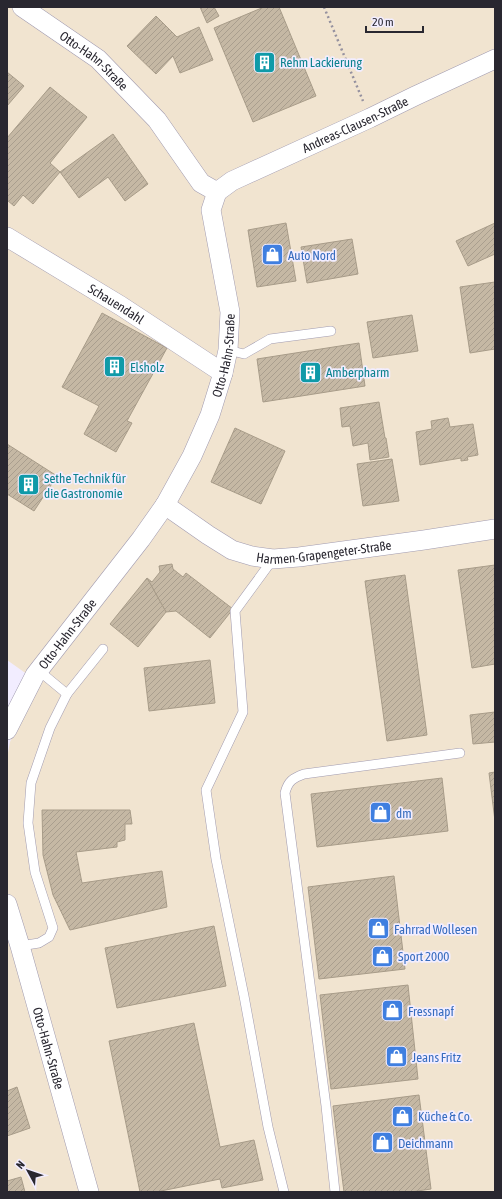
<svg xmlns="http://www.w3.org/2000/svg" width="502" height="1199" viewBox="0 0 502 1199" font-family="'Asap Condensed',sans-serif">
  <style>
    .commercial { fill: #f1e4d0 }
    .building { fill: url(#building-hatch); stroke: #a89c89 }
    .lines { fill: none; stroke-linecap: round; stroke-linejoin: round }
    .lane-casing { stroke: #a19bb0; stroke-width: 10 }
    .street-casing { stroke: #a19bb0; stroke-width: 20 }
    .path { stroke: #95919f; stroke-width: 2.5; stroke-dasharray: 2 3; stroke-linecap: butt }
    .lane { stroke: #fff; stroke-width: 9 }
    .street { stroke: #fff; stroke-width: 19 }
    .labels { text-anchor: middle; stroke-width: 3.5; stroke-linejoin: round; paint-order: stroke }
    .street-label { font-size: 13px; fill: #292730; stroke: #f2edff }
    .culture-label { font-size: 13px; fill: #0d838f; stroke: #f2edff; text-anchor: start }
    .shop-label { font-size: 13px; fill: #366cbe; stroke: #f2edff; text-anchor: start }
  </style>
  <defs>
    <pattern id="building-hatch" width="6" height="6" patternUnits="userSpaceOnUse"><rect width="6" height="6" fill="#c5b8a4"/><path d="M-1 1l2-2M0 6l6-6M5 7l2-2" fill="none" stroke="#a99e8e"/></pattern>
  </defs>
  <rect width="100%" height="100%" fill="#f2edff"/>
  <path class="commercial" d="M7,7H495V1192H7V758L10,742L22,715L38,682L7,660Z"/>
  <g class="building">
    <path d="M200,7H214L219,16L207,23Z"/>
    <path d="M264,7H279L316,96L253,122L214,28Z"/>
    <path d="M156,16L177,37L199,27L213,60L180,73L173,56L156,74L127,46Z"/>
    <path d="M7,72L24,86L7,106Z"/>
    <path d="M50,87L87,117L50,163L60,172L33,204L23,195L14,206L7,200V138Z"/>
    <path d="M113,134L148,184L125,201L108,177L79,198L60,172Z"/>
    <path d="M286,223L296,281L257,287L248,230Z"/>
    <path d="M495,223V254L468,266L456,241Z"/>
    <path d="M352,239L358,274L307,283L301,247Z"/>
    <path d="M495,282V349L470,353L460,287Z"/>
    <path d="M102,313L167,348L127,421L132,423L116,452L84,434L99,406L62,387Z"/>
    <path d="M412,315L418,351L373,358L367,322Z"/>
    <path d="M359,343L365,386L263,402L257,359Z"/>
    <path d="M379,402L385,438H386L389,457L370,460L368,443L353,446L350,426L342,427L340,408Z"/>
    <path d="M448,418L450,427L473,424L478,455L467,457L468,460L461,461V458L420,465L416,432L432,429L431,421Z"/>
    <path d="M235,428L285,451L261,504L211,482Z"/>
    <path d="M7,444L57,476L34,511L7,494Z"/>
    <path d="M392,459L399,501L363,506L357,464Z"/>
    <path d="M172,564L173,569L183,577L186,573L233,609L210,638L176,611L166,612L147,578L152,582L160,572L159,566Z"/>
    <path d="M495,565V664L472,668L458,570Z"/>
    <path d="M405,575L427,735L387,741L365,581Z"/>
    <path d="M147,578L166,612L138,647L110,624Z"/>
    <path d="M210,660L215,703L149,711L144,668Z"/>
    <path d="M495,712V742L473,744L470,715Z"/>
    <path d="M495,772V821L489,773Z"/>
    <path d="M442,778L448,831L317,847L311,794Z"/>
    <path d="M42,810H130L132,824H125V840L117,842V847L76,852L82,883L162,871L167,907L70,930L53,895L43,855Z"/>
    <path d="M394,876L405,969L319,979L308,887Z"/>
    <path d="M214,926L226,986L117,1008L105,948Z"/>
    <path d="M408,985L418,1079L331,1089L320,995Z"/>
    <path d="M194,1023L220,1147L254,1140L263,1180L222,1188L220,1179L156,1192H140L109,1041Z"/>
    <path d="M17,1087L30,1128L7,1136V1091Z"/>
    <path d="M419,1095L431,1189L411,1192H344L333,1106Z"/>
    <path d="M21,1177L25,1192H7V1181Z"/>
  </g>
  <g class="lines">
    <defs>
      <g id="lane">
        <path d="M228,350L244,354L270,339L331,331"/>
        <path d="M273,559L235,611L243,712L206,790L216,859L244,996L268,1127L284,1192"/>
        <path d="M67,694L103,649"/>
        <path d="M20,946L39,943L49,937L53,928L35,872L28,823L31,783L50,728L67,694L38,670"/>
        <path d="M335,1192L326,1106L285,793C288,781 293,778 304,774L460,753"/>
      </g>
      <g id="street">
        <path id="s1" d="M22,7L98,59L157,120L201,183L217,192"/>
        <path id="s2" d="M217,192L232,181L370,118L415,96L495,59"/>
        <path id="s3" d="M7,237L121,306L223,373"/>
        <path id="s4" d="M165,505L208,535L232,550L252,556L273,559L299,557L424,540L495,529"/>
        <path id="s5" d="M7,730L35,675L141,539L165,505L192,456L210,415L223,373L228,350L230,312L211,210L217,192"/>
        <path id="s6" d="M7,904L20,946L89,1192"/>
      </g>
    </defs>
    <use href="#lane" class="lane-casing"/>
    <use href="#street" class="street-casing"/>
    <path class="path" d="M324,7L363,101"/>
    <use href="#lane" class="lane"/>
    <use href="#street" class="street"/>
  </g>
  <defs>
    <symbol id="building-square" viewBox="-11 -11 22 22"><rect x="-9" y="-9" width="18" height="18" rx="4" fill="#0f9aa8" stroke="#f2edff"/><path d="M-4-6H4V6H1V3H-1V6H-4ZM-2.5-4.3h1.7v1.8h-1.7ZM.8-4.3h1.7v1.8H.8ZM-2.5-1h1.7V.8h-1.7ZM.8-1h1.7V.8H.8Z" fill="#fff"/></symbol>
    <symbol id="shop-square" viewBox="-11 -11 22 22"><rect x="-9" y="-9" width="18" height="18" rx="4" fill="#3f7fe0" stroke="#f2edff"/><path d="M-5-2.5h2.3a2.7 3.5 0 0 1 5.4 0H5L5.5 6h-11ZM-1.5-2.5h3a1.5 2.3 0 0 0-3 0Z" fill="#fff"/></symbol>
  </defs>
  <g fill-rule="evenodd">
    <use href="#building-square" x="252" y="50" width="25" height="25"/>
    <use href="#shop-square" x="260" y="242" width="25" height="25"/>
    <use href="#building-square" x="102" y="354" width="25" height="25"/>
    <use href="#building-square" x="298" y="360" width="25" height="25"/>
    <use href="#building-square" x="16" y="472" width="25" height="25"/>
    <use href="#shop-square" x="368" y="800" width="25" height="25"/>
    <use href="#shop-square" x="366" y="916" width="25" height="25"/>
    <use href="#shop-square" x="370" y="944" width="25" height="25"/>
    <use href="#shop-square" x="380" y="998" width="25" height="25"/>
    <use href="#shop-square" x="384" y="1044" width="25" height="25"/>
    <use href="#shop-square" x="390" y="1104" width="25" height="25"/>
    <use href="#shop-square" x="370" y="1130" width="25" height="25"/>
  </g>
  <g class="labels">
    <g class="street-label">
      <text dy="5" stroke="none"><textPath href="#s1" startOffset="90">Otto-Hahn-Straße</textPath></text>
      <text dy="5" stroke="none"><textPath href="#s2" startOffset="154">Andreas-Clausen-Straße</textPath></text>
      <text dy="5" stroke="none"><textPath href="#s3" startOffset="128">Schauendahl</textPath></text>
      <text dy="5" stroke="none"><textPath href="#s5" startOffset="438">Otto-Hahn-Straße</textPath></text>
      <text dy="5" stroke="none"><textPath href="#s4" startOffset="174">Harmen-Grapengeter-Straße</textPath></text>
      <text dy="5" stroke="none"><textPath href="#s5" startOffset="114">Otto-Hahn-Straße</textPath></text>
      <text dy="5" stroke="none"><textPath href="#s6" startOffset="150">Otto-Hahn-Straße</textPath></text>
    </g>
    <g class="culture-label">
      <text x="280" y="67">Rehm Lackierung</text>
      <text x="130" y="372">Elsholz</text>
      <text x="326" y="377">Amberpharm</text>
      <text x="44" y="483">Sethe Technik für<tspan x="44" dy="15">die Gastronomie</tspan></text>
    </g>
    <g class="shop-label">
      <text x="288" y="260">Auto Nord</text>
      <text x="396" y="818">dm</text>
      <text x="394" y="934">Fahrrad Wollesen</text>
      <text x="398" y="961">Sport 2000</text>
      <text x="408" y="1016">Fressnapf</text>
      <text x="412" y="1062">Jeans Fritz</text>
      <text x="418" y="1121">Küche &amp; Co.</text>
      <text x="398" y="1148">Deichmann</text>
    </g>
  </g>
  <rect width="502" height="1199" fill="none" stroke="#292730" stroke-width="16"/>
  <g transform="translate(28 1171) rotate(310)" stroke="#f2edff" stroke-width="3" paint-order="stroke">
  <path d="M0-3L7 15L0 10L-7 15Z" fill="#292730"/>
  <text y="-6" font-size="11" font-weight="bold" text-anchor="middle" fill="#292730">N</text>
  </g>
  <path d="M366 26v6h57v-6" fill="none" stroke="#292730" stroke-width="2"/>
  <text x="372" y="26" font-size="12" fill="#292730" stroke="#f2edff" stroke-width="3" paint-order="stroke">20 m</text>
</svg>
